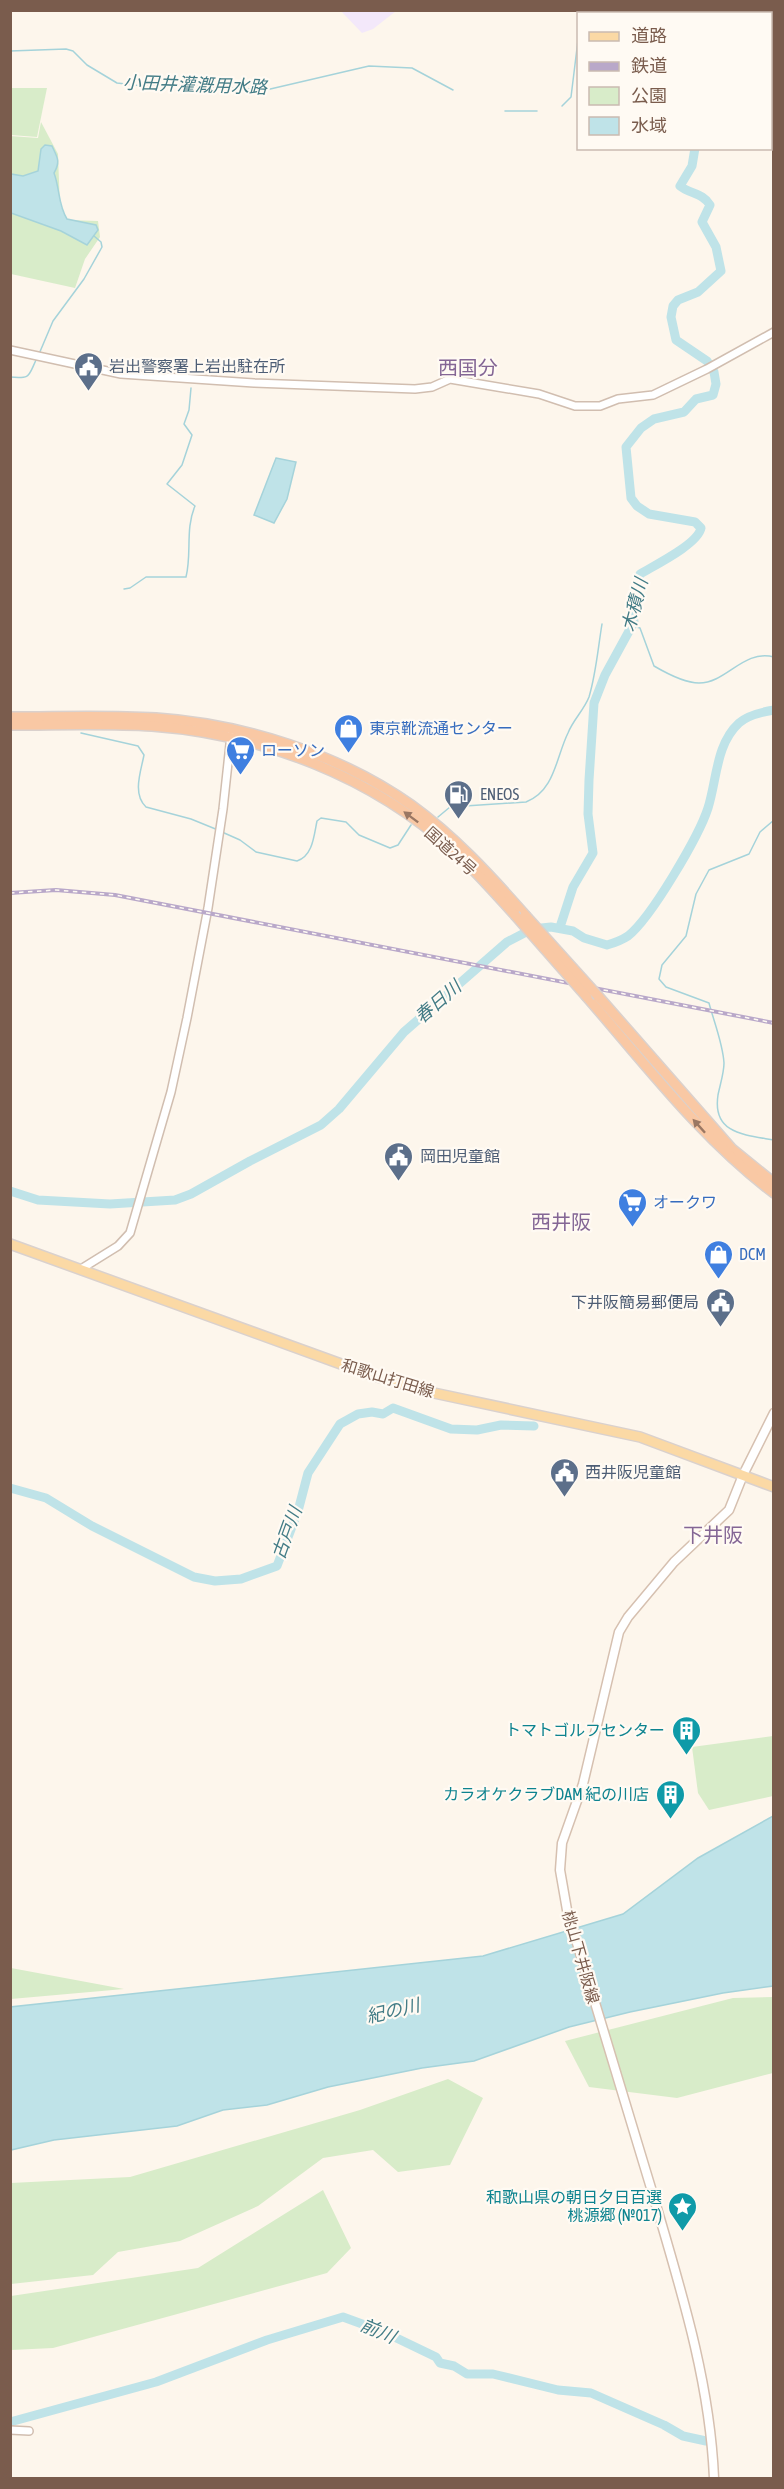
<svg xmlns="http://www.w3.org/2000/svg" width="784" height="2489" viewBox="0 0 784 2489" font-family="'Asap Condensed','Noto Sans JP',sans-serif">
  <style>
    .education { fill: #f3e8fa }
    .green { fill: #d8ecc9 }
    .water { fill: #bfe3e8; stroke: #a5d3da; stroke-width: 1.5 }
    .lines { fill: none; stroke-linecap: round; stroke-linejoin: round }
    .stream { stroke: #a5d3da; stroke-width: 1.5 }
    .river { stroke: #bfe3e8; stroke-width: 9 }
    .tertiary-casing { stroke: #d1beb0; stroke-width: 10 }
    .secondary-casing { stroke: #d6c0b0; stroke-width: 11 }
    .primary-casing { stroke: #dad1cd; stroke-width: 12 }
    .trunk-casing { stroke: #dad1cd; stroke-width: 12 }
    .tertiary { stroke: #fff; stroke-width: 7 }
    .secondary { stroke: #fff; stroke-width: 8 }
    .primary { stroke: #fbd9a5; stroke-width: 9 }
    .trunk { stroke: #f9c8a4; stroke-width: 9 }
    .rail-casing { stroke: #b9a8c9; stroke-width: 4 }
    .rail { stroke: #fffaf3; stroke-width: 1.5; stroke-dasharray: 4.5; stroke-linecap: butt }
    .trunk-bridge-casing { stroke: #dad1cd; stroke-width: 12; stroke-linecap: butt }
    .trunk-bridge { stroke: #f9c8a4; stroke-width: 9 }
    .oneway { fill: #9a7763 }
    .labels { text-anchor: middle; stroke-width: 4.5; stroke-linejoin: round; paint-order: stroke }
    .service-label { font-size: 16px; fill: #4e5e75; stroke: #fffaf3; text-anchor: start }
    .shop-label { font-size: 16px; fill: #366cbe; stroke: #fffaf3; text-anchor: start }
    .street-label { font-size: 16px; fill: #7a5c4d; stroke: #fffaf3 }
    .culture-label { font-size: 16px; fill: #0d838f; stroke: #fffaf3; text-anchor: end }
    .water-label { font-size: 18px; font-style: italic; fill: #437c86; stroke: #fffaf3 }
    .quarter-label { font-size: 20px; fill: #846695; stroke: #fffaf3 }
  </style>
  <rect width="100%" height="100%" fill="#fdf6ec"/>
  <path class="education" d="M341,11H396L373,29L362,33Z"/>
  <g class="green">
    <path d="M11,88H47L37,137L11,135Z"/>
    <path d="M41,122L58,154L60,208L67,220L98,221L100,237L85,259L75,288L11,274L10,136L38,138Z"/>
    <path d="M773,1736V1796L709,1810L698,1793L692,1747Z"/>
    <path d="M11,1968L124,1989L11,1999Z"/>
    <path d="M773,1997V2073L677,2098L589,2087L565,2041L733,1998Z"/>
    <path d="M448,2079L483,2098L450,2165L398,2172L373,2150L323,2158L258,2206L180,2241L118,2252L93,2275L11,2284V2183L130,2177L360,2110Z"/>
    <path d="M323,2190L351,2248L327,2273L53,2348L11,2350V2296L198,2268Z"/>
  </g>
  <g class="water">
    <path d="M45,145L52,146C57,157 61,161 54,173C60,189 58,205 67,219L96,225L98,230L87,245L61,231L11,213V174L23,176L38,171L41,149Z"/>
    <path d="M276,458L296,462L287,499L274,523L254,515Z"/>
    <path d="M773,1816V1986L723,1993L630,2012L569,2027L474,2061L422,2068L328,2087L267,2105L223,2110L177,2126L54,2140L11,2150L10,2007L483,1956L623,1914L698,1858Z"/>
  </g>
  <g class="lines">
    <g class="stream">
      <path d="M705,10L717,14"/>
      <path d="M585,14V10"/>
      <path d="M770,38L774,40"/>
      <path d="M10,51L66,49L73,51L87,65L117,83L143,86L175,85L266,90L369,66L412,68L453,90"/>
      <path d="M562,106L571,97L578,40"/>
      <path d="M505,111H537"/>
      <path d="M39,354L53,321L84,279L102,247L101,242L94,236"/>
      <path d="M10,377C32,379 28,376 37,358"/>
      <path d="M124,589L130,588L146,577H186C192,554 185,529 195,506L167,484L182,465L192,435L184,424L189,410L191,388"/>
      <path d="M633,626L640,628L654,666C666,673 685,683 699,683C727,683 743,649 774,657"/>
      <path d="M81,733L138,746L144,755C141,771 132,794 146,807L191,819L218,830"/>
      <path d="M438,817L450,807L526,802C555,791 556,757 568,733C573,720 584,710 589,697C596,674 598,648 602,624"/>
      <path d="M774,820L760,832L749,854L709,870L696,894L686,936L662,965L659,979L666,987L709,1003C714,1022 723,1044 724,1063C724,1073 720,1085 718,1095C712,1134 745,1135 774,1140"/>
      <path d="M222,832L240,840L256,852L297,861C313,856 314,835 317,821L321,818L346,822L359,835L390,848L398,845L411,825"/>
    </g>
    <g class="river">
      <path d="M635,10L640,14"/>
      <path d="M560,927L573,887L593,853L588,814L589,780L594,703L605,675L634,622L632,606L640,574C655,565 698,544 701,528L695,522L649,514L637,506L631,498L626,447L641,428L654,419L684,412L696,399L713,395L716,384L714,372L707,361L676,340L671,317L673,306L678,300L698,292L721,271L716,247L702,222L710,205C703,193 690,194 680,186L692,166L695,148"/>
      <path d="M10,1191L38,1200L110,1204L175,1200L191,1194L250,1161L321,1125L339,1109L404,1032L507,942L532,929L551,927L573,931L584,938L607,945C614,943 622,940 628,936C651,918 699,836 708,808C717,779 716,744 739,723C748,715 762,712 774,710"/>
      <path d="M10,1488L46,1498L92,1526L194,1577L215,1581L241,1579L277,1566L298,1511L308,1473L340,1424L358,1414L372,1412L383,1414L393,1408L451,1429L477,1430L501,1425L534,1426"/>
      <path d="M10,2422L156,2382L267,2340L343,2317L384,2332L436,2357L440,2363L454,2366L467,2374H493L558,2390L591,2393L664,2425L683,2436L706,2441"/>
    </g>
    <defs>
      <g id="tertiary">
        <path d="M10,350L121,374L254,383L415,389L432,387L450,379L539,394L575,406H600L618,399L653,395L707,369L774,332"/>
        <path d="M81,1269L118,1246L130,1233L171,1092L187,1018L208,908L223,809L231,735"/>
        <path d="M10,2430L29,2431"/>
      </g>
      <path id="secondary" d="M714,2478C710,2382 681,2290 654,2198C625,2102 596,2006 567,1910L560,1870L562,1843L583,1784L619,1632L628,1617L674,1562L729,1510L743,1475L774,1413"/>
      <path id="primary" d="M10,1244L374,1376L434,1393L640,1437L774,1487"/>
      <g id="trunk">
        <path d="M10,717C59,717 108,715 156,718C243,724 339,754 411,805C454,836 490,875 525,915"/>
        <path d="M10,725C58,725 105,723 152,726C262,734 373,776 455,852C476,871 495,893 515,915"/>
        <path d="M598,996L732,1149L774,1183"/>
        <path d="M587,997C646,1065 702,1139 774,1193"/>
      </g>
    </defs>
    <use href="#tertiary" class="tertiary-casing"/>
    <use href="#secondary" class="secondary-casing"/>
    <use href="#primary" class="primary-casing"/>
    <use href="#trunk" class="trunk-casing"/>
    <use href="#tertiary" class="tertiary"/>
    <use href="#secondary" class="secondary"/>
    <use href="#primary" class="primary"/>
    <use href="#trunk" class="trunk"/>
    <defs>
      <path id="rail" d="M10,893L56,890L115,895L774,1023"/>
    </defs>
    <use href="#rail" class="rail-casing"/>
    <use href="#rail" class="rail"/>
    <defs>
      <g id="trunk-bridge">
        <path d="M515,915L587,997"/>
        <path d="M525,915L598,996"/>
      </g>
    </defs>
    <use href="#trunk-bridge" class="trunk-bridge-casing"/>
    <use href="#trunk-bridge" class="trunk-bridge"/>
  </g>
  <defs><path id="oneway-solid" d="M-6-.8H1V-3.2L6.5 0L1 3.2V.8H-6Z" transform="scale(1.5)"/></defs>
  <g class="oneway">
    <use href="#oneway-solid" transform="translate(411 817) rotate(-143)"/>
    <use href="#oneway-solid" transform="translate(699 1126) rotate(-132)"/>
  </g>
  <defs>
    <symbol id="civic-pin" viewBox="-11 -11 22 30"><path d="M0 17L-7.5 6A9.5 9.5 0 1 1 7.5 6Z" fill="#5c6f8a" stroke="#fffaf3"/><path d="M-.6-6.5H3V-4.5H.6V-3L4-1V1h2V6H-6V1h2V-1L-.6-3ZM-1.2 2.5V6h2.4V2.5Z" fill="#fff"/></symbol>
    <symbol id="shop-pin" viewBox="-11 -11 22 30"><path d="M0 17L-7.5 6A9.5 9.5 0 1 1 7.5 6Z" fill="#3f7fe0" stroke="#fffaf3"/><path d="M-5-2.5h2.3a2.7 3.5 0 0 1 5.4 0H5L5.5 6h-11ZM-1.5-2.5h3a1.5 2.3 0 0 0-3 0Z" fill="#fff"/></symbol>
    <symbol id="supermarket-pin" viewBox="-11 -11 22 30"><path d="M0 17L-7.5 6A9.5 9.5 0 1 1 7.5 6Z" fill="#3f7fe0" stroke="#fffaf3"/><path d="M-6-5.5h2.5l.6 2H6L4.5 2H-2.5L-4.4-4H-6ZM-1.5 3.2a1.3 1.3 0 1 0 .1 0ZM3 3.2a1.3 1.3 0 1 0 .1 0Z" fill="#fff"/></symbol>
    <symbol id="fuel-pin" viewBox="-11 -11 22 30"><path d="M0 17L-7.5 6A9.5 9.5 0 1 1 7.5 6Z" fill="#5c6f8a" stroke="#fffaf3"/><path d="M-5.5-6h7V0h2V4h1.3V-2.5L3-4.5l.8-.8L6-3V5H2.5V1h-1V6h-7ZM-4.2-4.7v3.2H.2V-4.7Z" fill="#fff"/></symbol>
    <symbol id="building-pin" viewBox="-11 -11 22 30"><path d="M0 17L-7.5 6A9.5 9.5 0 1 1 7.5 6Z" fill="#0f9aa8" stroke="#fffaf3"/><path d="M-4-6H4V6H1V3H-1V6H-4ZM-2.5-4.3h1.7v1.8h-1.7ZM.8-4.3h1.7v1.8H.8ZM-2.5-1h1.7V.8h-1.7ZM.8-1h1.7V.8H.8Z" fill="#fff"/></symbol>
    <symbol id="sight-pin" viewBox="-11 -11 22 30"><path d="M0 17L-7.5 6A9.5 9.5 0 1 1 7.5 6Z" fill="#0f9aa8" stroke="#fffaf3"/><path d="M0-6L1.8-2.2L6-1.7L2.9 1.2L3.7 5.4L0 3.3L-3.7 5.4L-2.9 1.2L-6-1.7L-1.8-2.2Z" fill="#fff"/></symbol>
  </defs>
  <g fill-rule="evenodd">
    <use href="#civic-pin" x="72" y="350" width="33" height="45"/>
    <use href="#shop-pin" x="332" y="712" width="33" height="45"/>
    <use href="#supermarket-pin" x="224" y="734" width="33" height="45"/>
    <use href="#fuel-pin" x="442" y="778" width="33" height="45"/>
    <use href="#civic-pin" x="382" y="1140" width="33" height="45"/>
    <use href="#supermarket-pin" x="616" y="1186" width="33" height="45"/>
    <use href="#shop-pin" x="702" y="1238" width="33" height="45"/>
    <use href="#civic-pin" x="704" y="1286" width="33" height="45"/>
    <use href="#civic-pin" x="548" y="1456" width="33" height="45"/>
    <use href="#building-pin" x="670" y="1714" width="33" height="45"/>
    <use href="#building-pin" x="654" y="1778" width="33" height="45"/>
    <use href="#sight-pin" x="666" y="2190" width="33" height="45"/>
  </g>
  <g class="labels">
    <g class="service-label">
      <text x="109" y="372">岩出警察署上岩出駐在所</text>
      <text x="480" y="800">ENEOS</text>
      <text x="420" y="1162">岡田児童館</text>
      <text x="699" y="1308" text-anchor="end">下井阪簡易郵便局</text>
      <text x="585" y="1478">西井阪児童館</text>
    </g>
    <g class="shop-label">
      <text x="369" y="734">東京靴流通センター</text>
      <text x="261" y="756">ローソン</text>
      <text x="653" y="1208">オークワ</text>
      <text x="739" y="1260">DCM</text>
    </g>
    <g class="street-label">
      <text transform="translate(451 851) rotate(42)" y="6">国道24号</text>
      <text transform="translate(388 1378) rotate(17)" y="6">和歌山打田線</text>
      <text transform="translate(581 1957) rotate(74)" y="6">桃山下井阪線</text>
    </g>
    <g class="culture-label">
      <text x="665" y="1736">トマトゴルフセンター</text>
      <text x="649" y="1800">カラオケクラブDAM 紀の川店</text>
      <text x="662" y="2203">和歌山県の朝日夕日百選<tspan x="662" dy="18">桃源郷 (№017)</tspan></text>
    </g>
    <g class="water-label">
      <text transform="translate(195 85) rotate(2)" y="6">小田井灌漑用水路</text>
      <text transform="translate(635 605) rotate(-75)" y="6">木積川</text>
      <text transform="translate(438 1002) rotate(-41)" y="6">春日川</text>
      <text transform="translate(287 1533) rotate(-70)" y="6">古戸川</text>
      <text transform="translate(393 2011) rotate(-13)" y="6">紀の川</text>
      <text transform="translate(378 2331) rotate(23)" y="6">前川</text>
    </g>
    <g class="quarter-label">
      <text x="468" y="375">西国分</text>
      <text x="561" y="1229">西井阪</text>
      <text x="713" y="1542">下井阪</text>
    </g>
  </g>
  <rect width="784" height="2489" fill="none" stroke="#7a5c4d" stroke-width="24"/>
  <rect x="577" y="12" width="195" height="138" fill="#fffaf3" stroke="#cabbb1" stroke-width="1.5"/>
  <rect x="589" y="32" width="30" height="9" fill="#fbd9a5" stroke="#cabbb1" stroke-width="1.5"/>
  <text x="631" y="42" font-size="18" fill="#7a5c4d">道路</text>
  <rect x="589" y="62" width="30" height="9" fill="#b9a8c9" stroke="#cabbb1" stroke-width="1.5"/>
  <text x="631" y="72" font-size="18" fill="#7a5c4d">鉄道</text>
  <rect x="589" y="87" width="30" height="18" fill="#d8ecc9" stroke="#cabbb1" stroke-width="1.5"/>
  <text x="631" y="102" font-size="18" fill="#7a5c4d">公園</text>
  <rect x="589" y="117" width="30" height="18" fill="#bfe3e8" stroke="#cabbb1" stroke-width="1.5"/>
  <text x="631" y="132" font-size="18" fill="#7a5c4d">水域</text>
</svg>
